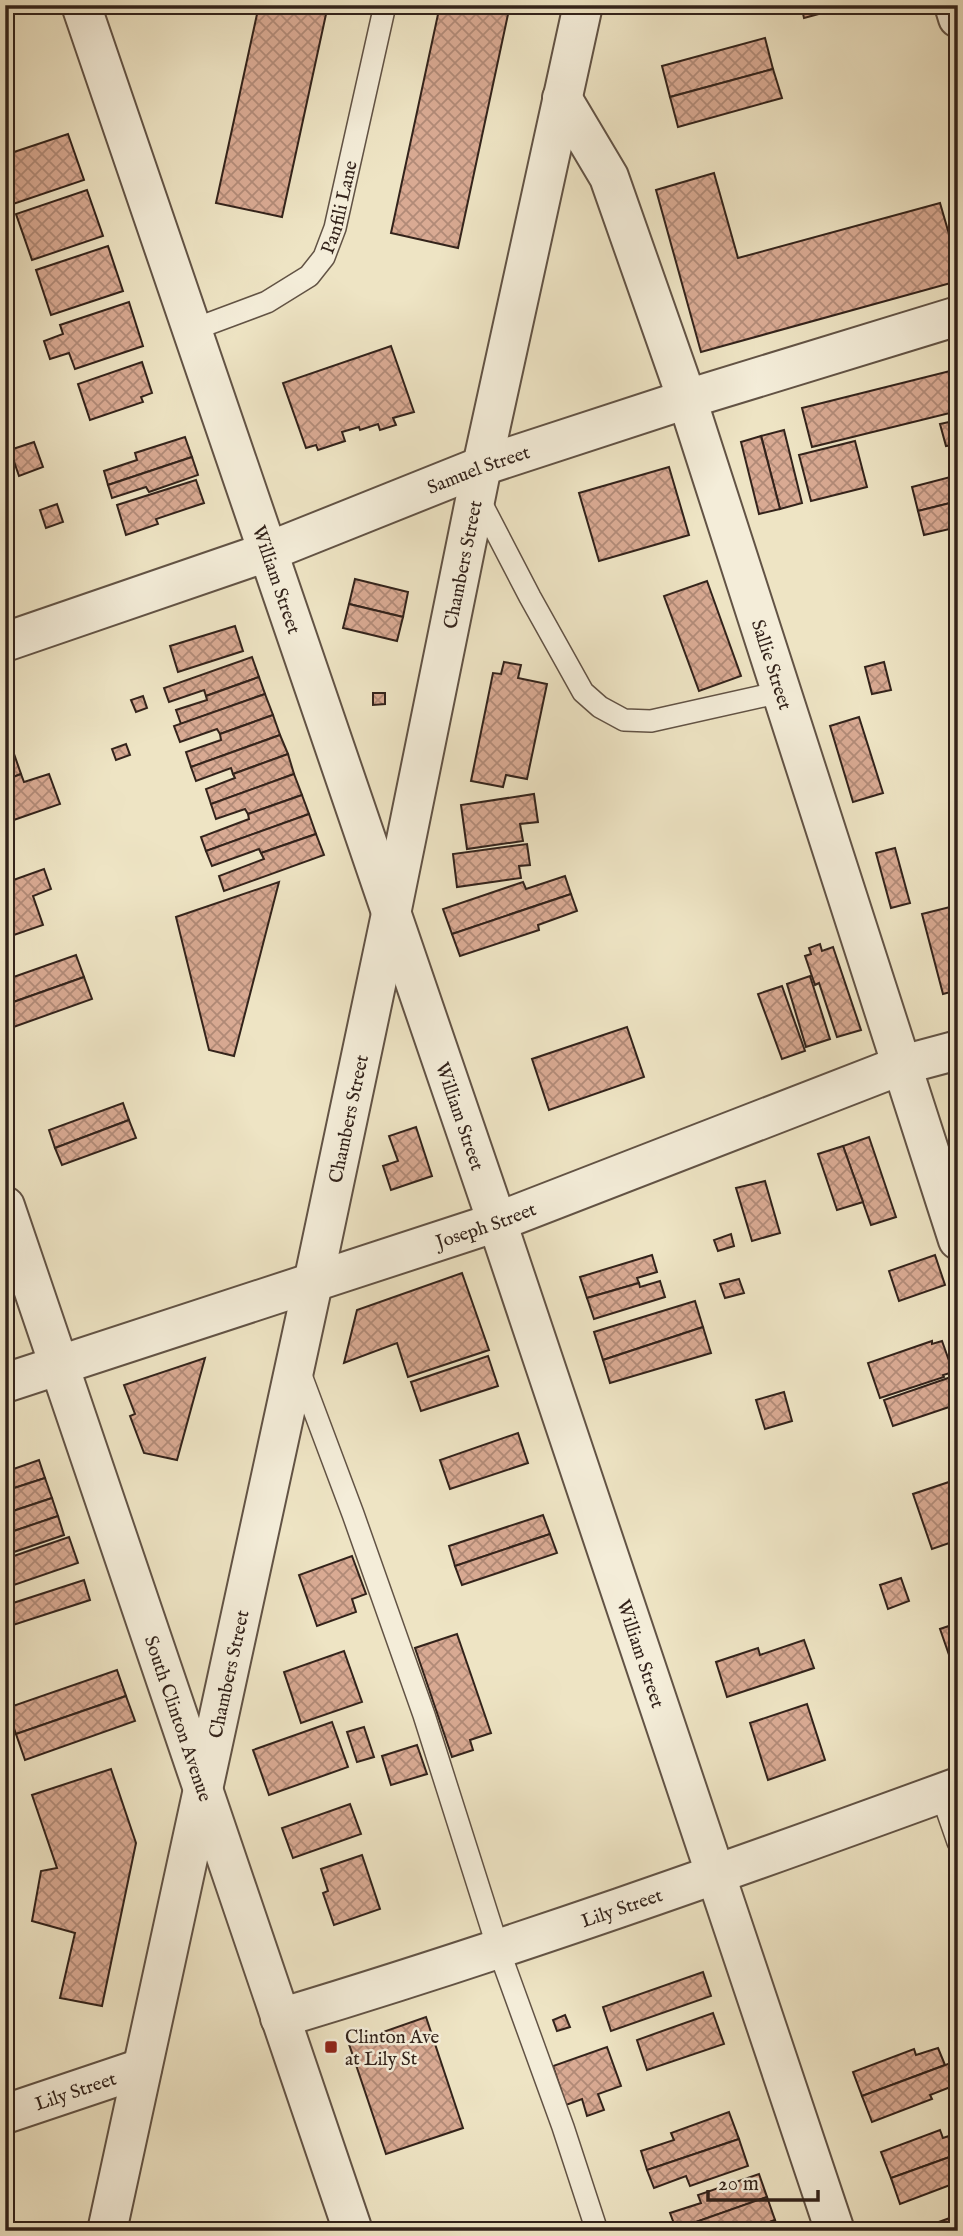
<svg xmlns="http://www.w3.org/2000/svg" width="963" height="2236" viewBox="0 0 963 2236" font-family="'IM FELL English',serif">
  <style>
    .building { fill: url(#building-cross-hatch); stroke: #33231b; stroke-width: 2 }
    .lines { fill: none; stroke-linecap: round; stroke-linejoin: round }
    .service-casing { stroke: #625345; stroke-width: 24 }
    .minor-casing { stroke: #625345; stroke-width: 42 }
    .tertiary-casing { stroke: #625345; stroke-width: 42 }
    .service { stroke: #f4edd9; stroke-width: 21 }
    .minor { stroke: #f4edd9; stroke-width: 38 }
    .tertiary { stroke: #f4edd9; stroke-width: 38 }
    .poi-dot { fill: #8f2418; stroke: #f4edd9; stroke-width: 2.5 }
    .labels { text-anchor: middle; stroke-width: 5; stroke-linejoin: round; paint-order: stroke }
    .street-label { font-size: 19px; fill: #33231b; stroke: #f4edd9 }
    .poi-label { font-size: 19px; fill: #33231b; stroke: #f4edd9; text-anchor: start }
  </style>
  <defs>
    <pattern id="building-cross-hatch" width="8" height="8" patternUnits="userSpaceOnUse" patternTransform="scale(1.75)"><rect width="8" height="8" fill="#d9aa93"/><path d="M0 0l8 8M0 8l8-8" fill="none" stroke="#b18a77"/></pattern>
  </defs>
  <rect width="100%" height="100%" fill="#eee4c4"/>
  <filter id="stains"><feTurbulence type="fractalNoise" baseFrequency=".00286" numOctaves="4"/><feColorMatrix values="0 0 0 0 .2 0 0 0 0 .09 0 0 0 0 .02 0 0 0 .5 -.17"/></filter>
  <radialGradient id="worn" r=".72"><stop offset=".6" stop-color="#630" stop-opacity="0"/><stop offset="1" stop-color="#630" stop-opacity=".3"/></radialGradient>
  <g class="building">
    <path d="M259,5H328L282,217L216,203Z"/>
    <path d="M440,5H510L458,248L391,233Z"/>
    <path d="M801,5H852L804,18Z"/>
    <path d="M765,38L773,69L670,97L662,66Z"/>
    <path d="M773,69L782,98L678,127L670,97Z"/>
    <path d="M68,134L84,180L13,204L5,182V155Z"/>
    <path d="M714,173L738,258L940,203L958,265V281L701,352L656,190Z"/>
    <path d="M87,190L103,236L32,260L16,214Z"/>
    <path d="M108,246L123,291L51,315L36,270Z"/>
    <path d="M129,302L143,346L75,369L69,353L50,359L44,341L63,334L60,325Z"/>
    <path d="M391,346L414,412L393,418L396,425L380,430L378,424L360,430L359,427L342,432L345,441L318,450L316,445L306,448L283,383Z"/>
    <path d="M142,362L152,393L141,397L143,402L90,420L78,384Z"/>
    <path d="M958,369V411L812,447L802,408Z"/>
    <path d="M958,420V444L946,446L940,424Z"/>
    <path d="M784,430L802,503L780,509L761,436Z"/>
    <path d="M761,436L780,509L759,514L741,442Z"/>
    <path d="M185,437L192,457L108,485L104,471L137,460L135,453Z"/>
    <path d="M855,441L867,487L811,501L799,455Z"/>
    <path d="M34,442L43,467L19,476L10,450Z"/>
    <path d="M192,457L198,475L149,492L146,487L112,498L108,485Z"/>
    <path d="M669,467L689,535L599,561L579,493Z"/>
    <path d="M958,475V501L918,511L912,487Z"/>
    <path d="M196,480L204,503L156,519L158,524L126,535L117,505Z"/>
    <path d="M958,501V527L924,535L918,511Z"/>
    <path d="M57,504L63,522L46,528L40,510Z"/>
    <path d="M355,579L408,592L403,617L349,604Z"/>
    <path d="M707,581L741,676L699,691L664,596Z"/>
    <path d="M349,604L403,617L397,641L343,628Z"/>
    <path d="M235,626L243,651L178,672L170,646Z"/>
    <path d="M252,657L259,677L206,696L204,690L169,702L164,688Z"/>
    <path d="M504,662L521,665L518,678L547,684L527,779L506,775L503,787L471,781L493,673L501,674Z"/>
    <path d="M884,662L891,690L872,694L865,667Z"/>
    <path d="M259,677L265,694L181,724L176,710L207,700L206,696Z"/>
    <path d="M373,693H385V704L373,705Z"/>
    <path d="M265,694L273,715L220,734L217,729L180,742L174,726Z"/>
    <path d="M143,696L147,708L136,712L131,700Z"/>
    <path d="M273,715L280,735L191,767L186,752L221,740L220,734Z"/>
    <path d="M859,717L883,793L853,802L830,726Z"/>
    <path d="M5,728L21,774L5,780Z"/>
    <path d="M280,735L288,754L233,774L231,768L196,781L191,767Z"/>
    <path d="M126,744L130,755L116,760L112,749Z"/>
    <path d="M288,754L294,774L211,804L206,789L235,778L233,774Z"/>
    <path d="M21,774L24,782L49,774L60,804L5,823V780Z"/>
    <path d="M294,774L302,795L248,814L245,809L216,819L211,804Z"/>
    <path d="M534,794L538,822L520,824L523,841L467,849L461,805Z"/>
    <path d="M302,795L309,814L206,851L201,837L249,819L248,814Z"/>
    <path d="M309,814L316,834L261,853L259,849L212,866L206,851Z"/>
    <path d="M316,834L324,855L224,891L219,876L264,859L261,853Z"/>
    <path d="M527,844L530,865L519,866L521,878L457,887L453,854Z"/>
    <path d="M895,848L910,903L891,908L876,853Z"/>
    <path d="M44,869L51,889L33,896L43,925L5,938V883Z"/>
    <path d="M565,876L571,894L452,934L443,909L523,882L526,889Z"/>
    <path d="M279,882L234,1056L209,1050L176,917Z"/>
    <path d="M571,894L577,911L538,925L539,930L460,956L452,934Z"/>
    <path d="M958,905V990L943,994L922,914Z"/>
    <path d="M820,944L822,951L833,947L861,1030L837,1037L819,983L815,985L805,956L811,954L809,948Z"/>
    <path d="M76,955L84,977L5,1005V980Z"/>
    <path d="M810,976L830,1039L806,1047L787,984Z"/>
    <path d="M84,977L92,999L5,1030V1005Z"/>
    <path d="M782,986L805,1051L782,1059L758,994Z"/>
    <path d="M627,1027L644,1077L549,1110L532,1059Z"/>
    <path d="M123,1103L129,1120L55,1148L49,1130Z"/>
    <path d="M129,1120L136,1138L62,1165L55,1148Z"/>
    <path d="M416,1127L432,1176L391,1190L383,1166L398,1161L389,1136Z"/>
    <path d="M869,1137L896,1217L871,1225L843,1146Z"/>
    <path d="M843,1146L863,1202L837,1210L818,1154Z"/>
    <path d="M765,1181L780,1233L752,1241L736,1188Z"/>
    <path d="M731,1234L734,1246L718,1251L714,1240Z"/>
    <path d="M652,1255L657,1272L637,1278L639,1283L587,1298L580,1277Z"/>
    <path d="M935,1255L945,1285L899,1301L889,1271Z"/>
    <path d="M462,1273L489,1350L408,1377L397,1343L344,1363L357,1310Z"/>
    <path d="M739,1279L744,1293L725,1298L720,1284Z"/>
    <path d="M660,1281L665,1297L594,1319L587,1298L639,1283L640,1287Z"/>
    <path d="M695,1301L703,1327L603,1360L594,1332Z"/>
    <path d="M703,1327L711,1353L610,1383L603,1360Z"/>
    <path d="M932,1341V1344L942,1341L953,1372L943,1375L944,1377L880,1398L868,1363Z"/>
    <path d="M488,1356L498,1386L421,1411L411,1382Z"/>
    <path d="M205,1358L177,1460L144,1453L130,1416L135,1414L124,1385Z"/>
    <path d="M957,1375L958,1404L893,1426L884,1400Z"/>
    <path d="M784,1392L792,1421L765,1429L756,1400Z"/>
    <path d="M518,1433L528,1463L450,1489L440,1460Z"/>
    <path d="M39,1460L45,1478L5,1491V1472Z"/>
    <path d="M45,1478L52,1498L7,1513L5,1491Z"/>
    <path d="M958,1479V1540L932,1549L913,1494Z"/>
    <path d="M52,1498L58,1516L5,1534L7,1513Z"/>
    <path d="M543,1515L550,1534L455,1566L449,1546Z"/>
    <path d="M58,1516L64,1535L5,1555V1534Z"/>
    <path d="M550,1534L557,1553L462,1585L455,1566Z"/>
    <path d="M69,1537L78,1563L8,1587L5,1579V1559Z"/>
    <path d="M352,1556L366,1594L352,1599L356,1612L317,1626L299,1575Z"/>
    <path d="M901,1578L909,1601L888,1609L880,1585Z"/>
    <path d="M84,1580L90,1600L13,1625L7,1605Z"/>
    <path d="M958,1623V1675H956L940,1629Z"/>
    <path d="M457,1634L491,1733L470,1740L473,1750L452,1757L415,1648Z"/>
    <path d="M804,1640L814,1668L727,1697L716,1662L758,1648L760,1655Z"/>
    <path d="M344,1651L362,1702L301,1723L284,1672Z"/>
    <path d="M117,1670L126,1696L16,1734L7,1708Z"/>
    <path d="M126,1696L135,1721L25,1760L16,1734Z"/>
    <path d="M807,1704L825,1760L768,1780L750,1723Z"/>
    <path d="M332,1722L348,1767L269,1795L253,1750Z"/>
    <path d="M364,1727L374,1757L357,1762L347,1732Z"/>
    <path d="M417,1745L427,1774L391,1785L382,1756Z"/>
    <path d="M111,1769L136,1843L102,2006L60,1998L75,1933L32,1921L41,1871L57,1868L32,1795Z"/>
    <path d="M350,1804L361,1834L293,1858L282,1828Z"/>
    <path d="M362,1855L380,1909L334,1925L323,1893L328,1891L321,1869Z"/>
    <path d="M703,1972L711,1996L611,2031L603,2007Z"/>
    <path d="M713,2013L724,2044L647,2070L637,2040Z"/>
    <path d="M565,2015L570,2027L557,2031L553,2020Z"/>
    <path d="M426,2017L463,2128L386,2154L349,2044Z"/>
    <path d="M607,2047L621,2086L598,2094L604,2110L587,2116L582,2099L566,2105L553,2066Z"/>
    <path d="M938,2048L945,2065L862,2096L853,2072L914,2049L916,2055Z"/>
    <path d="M956,2061L958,2067V2084L930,2095L932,2099L872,2122L862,2096Z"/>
    <path d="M729,2112L739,2139L647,2170L641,2151L674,2140L671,2133Z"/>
    <path d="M940,2130L943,2138L958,2133V2154L891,2178L881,2152Z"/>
    <path d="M739,2139L748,2166L690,2186L686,2176L654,2188L647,2170Z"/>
    <path d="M958,2154V2182L900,2204L891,2178Z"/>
    <path d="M759,2174L767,2197L676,2229L670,2213L701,2203L698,2195Z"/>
    <path d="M767,2197L775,2220L745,2231H677L676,2229Z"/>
    <path d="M958,2215V2231H914Z"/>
    <path d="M775,2220L778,2231H745Z"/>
  </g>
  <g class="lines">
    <defs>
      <g id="service">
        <path id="s1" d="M192,330L267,302L309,276L324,257L335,228L385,5"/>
        <path d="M477,495L530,597L583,692L600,707L624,720L651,721L781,692"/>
        <path d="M299,1370L353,1514L424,1715L498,1948L563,2127L597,2231"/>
        <path d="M941,1793L958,1842"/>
      </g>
      <g id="minor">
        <path id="s2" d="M81,5L497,1222L835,2231"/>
        <path d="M954,5L958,18"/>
        <path id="s3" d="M562,98L609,177L687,399L958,1240"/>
        <path id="s4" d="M5,642L267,552L482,466L687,399L958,316"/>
        <path id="s5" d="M5,1206L353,2231"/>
        <path id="s6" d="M5,1383L497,1222L902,1065L958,1050"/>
        <path id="s7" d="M280,2018C509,1949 734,1869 958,1787"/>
        <path id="s8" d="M5,2114L142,2068"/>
      </g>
      <g id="tertiary">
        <path id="s9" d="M107,2231L313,1283L391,914L482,466L583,5"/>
      </g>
    </defs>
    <use href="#service" class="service-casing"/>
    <use href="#minor" class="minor-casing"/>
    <use href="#tertiary" class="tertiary-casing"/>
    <use href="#service" class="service"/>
    <use href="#minor" class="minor"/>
    <use href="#tertiary" class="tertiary"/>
  </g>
  <rect class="poi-dot" x="324" y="2040" width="14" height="14" rx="3.5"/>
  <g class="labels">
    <g class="street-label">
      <text dy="7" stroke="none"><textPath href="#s1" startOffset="206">Panfili Lane</textPath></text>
      <text dy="7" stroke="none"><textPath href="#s4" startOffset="504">Samuel Street</textPath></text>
      <text dy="7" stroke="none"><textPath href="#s9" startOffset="1704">Chambers Street</textPath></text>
      <text dy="7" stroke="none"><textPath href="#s2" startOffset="607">William Street</textPath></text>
      <text dy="7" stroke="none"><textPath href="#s3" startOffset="606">Sallie Street</textPath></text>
      <text dy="7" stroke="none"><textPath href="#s2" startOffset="1174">William Street</textPath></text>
      <text dy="7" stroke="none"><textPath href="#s9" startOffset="1138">Chambers Street</textPath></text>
      <text dy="7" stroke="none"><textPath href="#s6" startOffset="506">Joseph Street</textPath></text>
      <text dy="7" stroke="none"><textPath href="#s2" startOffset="1741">William Street</textPath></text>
      <text dy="7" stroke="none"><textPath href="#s9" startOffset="570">Chambers Street</textPath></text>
      <text dy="7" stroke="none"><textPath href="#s5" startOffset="541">South Clinton Avenue</textPath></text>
      <text dy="7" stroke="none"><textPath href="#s7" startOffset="359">Lily Street</textPath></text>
      <text dy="7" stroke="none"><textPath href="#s8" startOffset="74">Lily Street</textPath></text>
    </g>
    <g class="poi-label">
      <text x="345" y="2043">Clinton Ave<tspan x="345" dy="22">at Lily St</tspan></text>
    </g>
  </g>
  <rect width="963" height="2236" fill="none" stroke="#eee4c4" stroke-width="28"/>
  <rect x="7" y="7" width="949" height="2222" fill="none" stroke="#33231b" stroke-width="3.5"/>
  <rect x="14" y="14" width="935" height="2208" fill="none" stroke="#33231b" stroke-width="2"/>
  <path d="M708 2190v10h110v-10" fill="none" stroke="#33231b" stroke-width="3.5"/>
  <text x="718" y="2190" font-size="21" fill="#33231b" stroke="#f4edd9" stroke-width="5" paint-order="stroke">20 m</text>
  <rect width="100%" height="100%" filter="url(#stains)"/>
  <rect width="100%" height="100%" fill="url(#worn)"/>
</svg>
